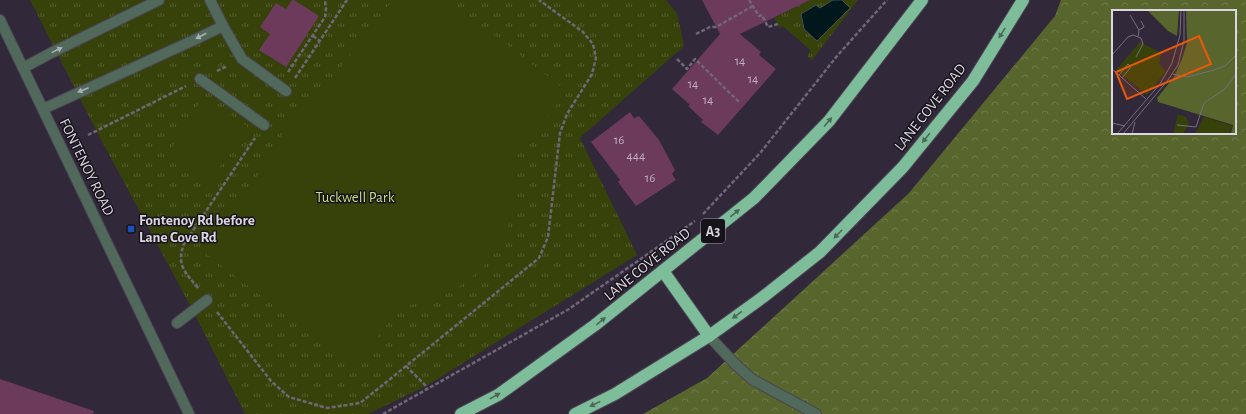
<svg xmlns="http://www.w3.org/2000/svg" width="1246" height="414" viewBox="0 0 1246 414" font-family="'Alegreya Sans',sans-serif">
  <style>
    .forest { fill: url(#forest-crowns); fill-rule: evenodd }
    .park { fill: url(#park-tufts) }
    .garden { fill: #37420a }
    .water { fill: #00171b; stroke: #425056 }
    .building { fill: #6c3a5b }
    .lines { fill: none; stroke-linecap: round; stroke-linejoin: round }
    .lane-casing { stroke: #4c4454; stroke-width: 12 }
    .street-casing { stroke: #4c4454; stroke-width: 12 }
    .highway-casing { stroke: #4c4454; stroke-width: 14 }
    .path { stroke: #6f6776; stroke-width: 2.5; stroke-dasharray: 4 2; stroke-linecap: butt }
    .lane { stroke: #51695b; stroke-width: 10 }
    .street { stroke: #51695b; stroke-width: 10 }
    .highway { stroke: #7ebd99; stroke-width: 12 }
    .oneway { fill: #4a685a }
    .oneway2 { fill: #abb0b2 }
    .transit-dot { fill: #1a4fb4; stroke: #17131b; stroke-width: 1.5 }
    .labels { text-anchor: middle; stroke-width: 3; stroke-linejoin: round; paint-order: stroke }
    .number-label { font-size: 13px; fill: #c0afc0 }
    .shield { fill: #17131b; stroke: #a19ca6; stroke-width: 1 }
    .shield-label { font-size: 14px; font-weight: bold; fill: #dcd6e1 }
    .street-label { font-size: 15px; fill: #dcd6e1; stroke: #17131b }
    .park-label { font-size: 15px; fill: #c4da84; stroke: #17131b }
    .poi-label { font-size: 15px; font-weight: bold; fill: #dcd6e1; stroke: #17131b; text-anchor: start }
    .inset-road { fill: none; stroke: #756e7c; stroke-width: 1 }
    .view { fill: #e8590c; fill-opacity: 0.15; stroke: #e8590c; stroke-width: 2 }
    .inset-edge { fill: none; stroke: #dcd6e1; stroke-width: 2 }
  </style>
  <defs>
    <pattern id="forest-crowns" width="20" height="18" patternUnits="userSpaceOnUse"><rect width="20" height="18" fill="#58652c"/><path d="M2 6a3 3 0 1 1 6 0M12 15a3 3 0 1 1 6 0" fill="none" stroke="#6f7a4a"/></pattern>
    <pattern id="park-tufts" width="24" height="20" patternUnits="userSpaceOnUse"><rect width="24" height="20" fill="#37420a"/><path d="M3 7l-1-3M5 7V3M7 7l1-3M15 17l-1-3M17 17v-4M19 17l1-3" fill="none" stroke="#535d2d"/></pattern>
  </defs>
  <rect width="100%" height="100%" fill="#312839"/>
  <path class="forest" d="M1061,0H1246V414H643L707,378L909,193L1055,16ZM1113,11H1235V133H1113Z"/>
  <g class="park">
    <path d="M30,0H666L677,13L684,46L580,138L637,255L426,386L368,414H245L193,311L97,132Z"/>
    <path d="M810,0H858L812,60L807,56L811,51L783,26L780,28L774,18Z"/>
  </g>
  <g class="garden">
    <path d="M393,0H448L567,91L512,162C528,234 473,300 401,306L355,367L201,250L274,154L284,129L295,111L310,95L332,79Z"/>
    <path d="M203,97L247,126L208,184L167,156Z"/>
  </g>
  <path class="water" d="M833,0H842L850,8L817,41L804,29L801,14L816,5L820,8Z"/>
  <g class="building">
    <path d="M292,0H294L319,16L286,67L259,50L270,34L260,27L276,3L286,9Z"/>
    <path d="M702,0H810L740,34L761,52L759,55L776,69L718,135L701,122L703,120L688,106L690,105L672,89L720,34Z"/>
    <path d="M630,112L634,118L639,116L659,140L675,170L672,174L676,180L636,206L618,182L620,180L591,142Z"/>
    <path d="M0,379L94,411L93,414H0Z"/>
  </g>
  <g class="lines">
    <defs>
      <g id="lane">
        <path d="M223,26L242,59L286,91"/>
        <path d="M23,68L51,53L159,0"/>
        <path d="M200,79L264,125"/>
        <path d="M43,109L194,40L223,26L210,0"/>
        <path d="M177,323L207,300"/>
      </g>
      <g id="street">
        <path d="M0,20L189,414"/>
        <path d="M709,336L736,365L753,380L816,414"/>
      </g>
      <g id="highway">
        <path d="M663,271L709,336"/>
        <path d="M461,414L498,395L595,325L754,198L829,121L922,0"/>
        <path d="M575,414L615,394L709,336L763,297L820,252L903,167L973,81L1023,0"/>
      </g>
    </defs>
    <use href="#lane" class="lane-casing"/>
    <use href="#street" class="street-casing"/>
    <use href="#highway" class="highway-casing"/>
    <g class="path">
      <path d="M749,0L759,16L762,15L768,27L778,24"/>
      <path d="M696,34L710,27H716L753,6"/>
      <path d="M313,36L320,41"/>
      <path d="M677,59L687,69L695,59L739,102"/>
      <path d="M217,71L227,66"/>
      <path d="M288,72L325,17L326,9L325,0"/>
      <path d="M295,78L347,0"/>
      <path d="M88,135L186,86"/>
      <path d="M703,214L761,152L837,56L887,0"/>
      <path d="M198,288C185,272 176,265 184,244L255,138"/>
      <path d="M217,312L271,381L289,397L327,408L360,403L379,388L539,258L548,237L560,133L567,114L592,74L596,58L593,44L583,32L539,0"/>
      <path d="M406,366L426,386L427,389"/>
      <path d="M383,414L569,309L695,221"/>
    </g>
    <use href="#lane" class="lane"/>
    <use href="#street" class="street"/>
    <use href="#highway" class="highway"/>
  </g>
  <defs><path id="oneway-solid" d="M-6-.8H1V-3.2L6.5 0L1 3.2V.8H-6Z"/></defs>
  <g class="oneway">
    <use href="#oneway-solid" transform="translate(1002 33) rotate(122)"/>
    <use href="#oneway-solid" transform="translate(828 122) rotate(-49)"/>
    <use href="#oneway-solid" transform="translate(926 138) rotate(129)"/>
    <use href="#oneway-solid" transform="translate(735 213) rotate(-39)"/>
    <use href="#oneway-solid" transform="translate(838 234) rotate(134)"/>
    <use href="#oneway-solid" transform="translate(737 315) rotate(144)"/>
    <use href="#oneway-solid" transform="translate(601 321) rotate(-39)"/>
    <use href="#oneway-solid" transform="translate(495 396) rotate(-29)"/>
    <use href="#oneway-solid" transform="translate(595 404) rotate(154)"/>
  </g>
  <g class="oneway2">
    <use href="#oneway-solid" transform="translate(201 36) rotate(153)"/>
    <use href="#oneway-solid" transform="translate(57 50) rotate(-26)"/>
    <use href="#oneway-solid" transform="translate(83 90) rotate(157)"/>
  </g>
  <rect class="transit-dot" x="127" y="225" width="8" height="8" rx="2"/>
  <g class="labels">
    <g class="number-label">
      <text x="740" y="65">14</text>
      <text x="753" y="83">14</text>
      <text x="693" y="88">14</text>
      <text x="708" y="104">14</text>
      <text x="619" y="144">16</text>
      <text x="636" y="160">444</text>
      <text x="650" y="182">16</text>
    </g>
    <rect class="shield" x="701" y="219" width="24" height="24" rx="3"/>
    <g class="shield-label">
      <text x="713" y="236">A3</text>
    </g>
    <g class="street-label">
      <text transform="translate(930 107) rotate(-52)" y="5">LANE COVE ROAD</text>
      <text transform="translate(87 167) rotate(64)" y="5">FONTENOY ROAD</text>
      <text transform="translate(647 264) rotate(-39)" y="5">LANE COVE ROAD</text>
    </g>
    <g class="park-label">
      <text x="355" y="202">Tuckwell Park</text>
    </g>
    <g class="poi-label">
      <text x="139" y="225">Fontenoy Rd before<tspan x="139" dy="17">Lane Cove Rd</tspan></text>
    </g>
  </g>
  <g transform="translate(1112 10)">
    <rect width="124" height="124" fill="#312839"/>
    <path d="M66,104L74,107L77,114L71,124H61ZM92,107L121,116L117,124H83Z" fill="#37420a"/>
    <path d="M35,0H67L65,26L56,21ZM74,0H124V124H119L121,115L46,92L45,88L62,67L70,49L75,33Z" fill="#58652c"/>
    <path d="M28,32L49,43L47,54L54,61L35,85L4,60Z" fill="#37420a"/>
    <path d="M31,48L44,51V64L38,76L24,73Z" fill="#37420a"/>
    <path class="inset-road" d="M18,5L27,20L26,27M27,20L32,17L29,11M0,45L16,27L21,25L29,28L31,34L24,47M0,59L34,89M61,64L75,67L102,60L113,56L124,45M7,65L16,54L19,57L10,68M0,113L13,116M65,115L84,117L92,93L113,79L124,64M5,124L48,74L60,53L68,25L69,0M11,124L56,70L66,55L72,31V0M20,124L23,112"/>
    <path class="view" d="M87,26L99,54L15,89L4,62Z"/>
    <rect width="124" height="124" class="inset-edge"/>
  </g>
</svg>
